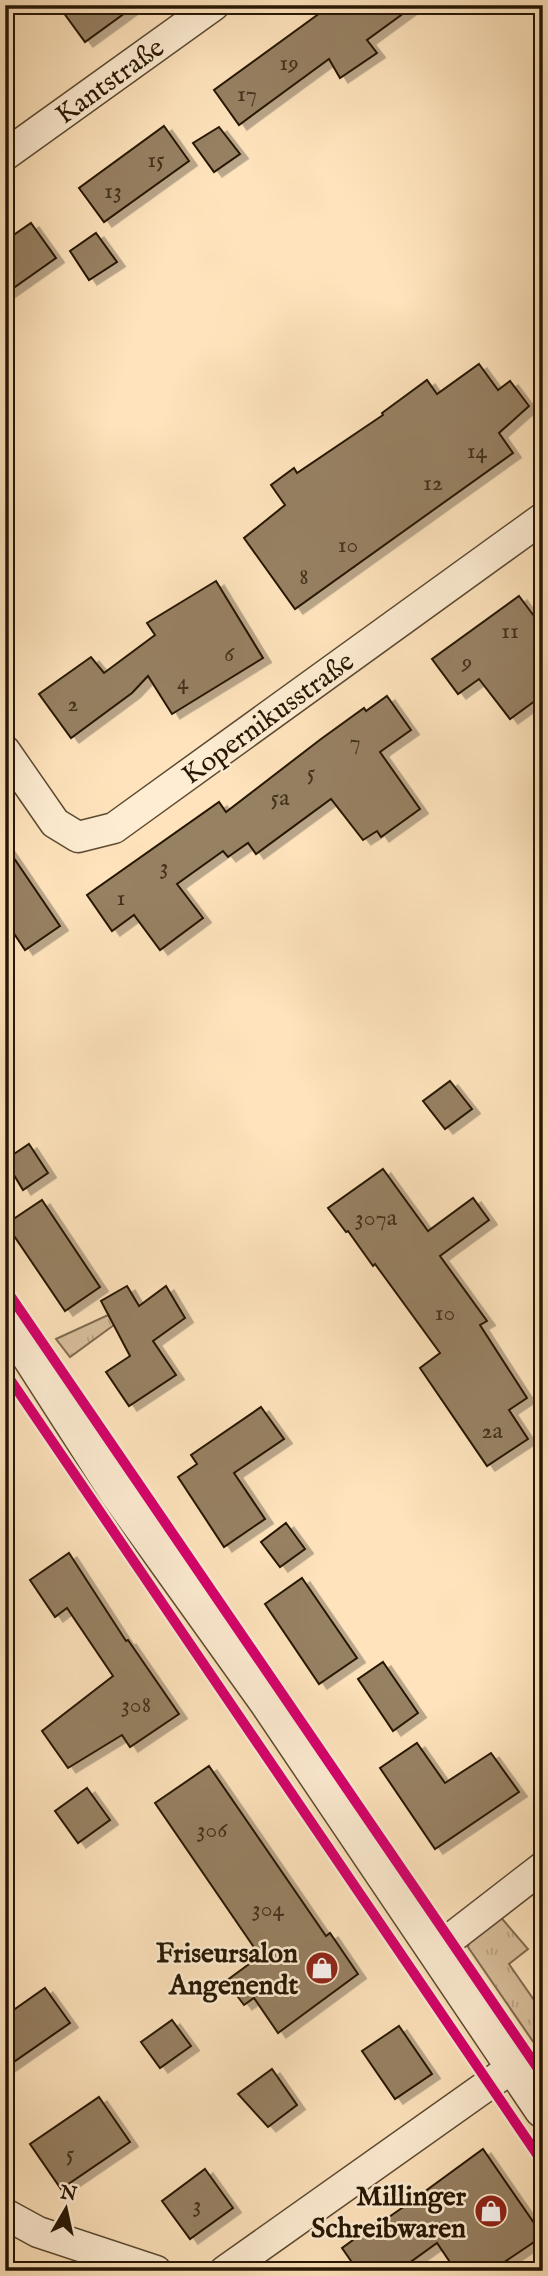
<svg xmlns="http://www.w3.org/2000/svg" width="548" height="2276" viewBox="0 0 548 2276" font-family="'IM FELL English',serif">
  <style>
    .grass { fill: url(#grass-tufts); stroke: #806c50; stroke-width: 2 }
    .building { fill: #978164; stroke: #271704; stroke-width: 2; filter: url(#shadow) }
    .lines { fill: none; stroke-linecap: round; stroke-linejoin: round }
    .minor-casing { stroke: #5d4a32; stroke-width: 33 }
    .tertiary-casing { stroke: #5d4a32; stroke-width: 40 }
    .minor { stroke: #feedd3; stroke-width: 30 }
    .tertiary { stroke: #feedd3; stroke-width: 37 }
    .cycleway-casing { stroke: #feedd3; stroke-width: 15 }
    .cycleway { stroke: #d6006c; stroke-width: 10 }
    .labels { text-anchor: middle; stroke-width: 5; stroke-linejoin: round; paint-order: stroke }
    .number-label { font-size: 24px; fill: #43321c }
    .street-label { font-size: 28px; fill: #271704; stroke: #feedd3 }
    .poi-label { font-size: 28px; font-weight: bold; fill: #271704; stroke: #feedd3; text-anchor: end }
  </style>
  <defs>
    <pattern id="grass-tufts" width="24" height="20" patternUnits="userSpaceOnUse" patternTransform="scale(1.75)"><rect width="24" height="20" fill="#d9c09d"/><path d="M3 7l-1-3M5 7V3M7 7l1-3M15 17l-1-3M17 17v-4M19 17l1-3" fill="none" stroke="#baa486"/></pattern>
    <filter id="shadow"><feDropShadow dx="8" dy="4.5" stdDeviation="0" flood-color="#0004"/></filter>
  </defs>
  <rect width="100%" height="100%" fill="#fee3bc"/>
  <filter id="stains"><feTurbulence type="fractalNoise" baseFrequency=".00286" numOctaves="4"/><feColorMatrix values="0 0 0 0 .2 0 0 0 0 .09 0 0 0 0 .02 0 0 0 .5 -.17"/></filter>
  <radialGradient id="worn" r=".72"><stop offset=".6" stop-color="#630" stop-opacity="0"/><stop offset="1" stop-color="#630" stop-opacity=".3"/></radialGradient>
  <g class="grass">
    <path d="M108,1315L114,1325L70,1357L56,1339Z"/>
    <path d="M498,1914L528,1949L509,1964L543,2013V2056L468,1947L471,1933Z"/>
  </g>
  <g class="building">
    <path d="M58,5H136L85,42Z"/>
    <path d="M331,5H415L367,40L377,53L340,78L329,59L239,125L214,90Z"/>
    <path d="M164,126L189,161L104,222L79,188Z"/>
    <path d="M219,127L240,154L214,172L193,143Z"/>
    <path d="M31,223L56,258L5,294V241Z"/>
    <path d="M96,233L117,262L89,280L70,251Z"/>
    <path d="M479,364L498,390L510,381L529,406L499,433L513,453L295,609L244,538L285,505L271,485L294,468L297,473L383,415L382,413L427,380L437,394Z"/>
    <path d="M216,581L263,658L172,714L148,676L132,693L71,738L39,694L91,657L104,673L155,635L147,623Z"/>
    <path d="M519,596L543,628V695L510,719L479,679L458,694L432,659Z"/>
    <path d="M387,696L411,730L380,752L420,809L381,837L377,831L363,840L331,799L256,854L248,843L228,857L223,851L177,884L203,918L160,950L134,915L112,931L87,895L219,802L226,812L321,739L364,708L366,711Z"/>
    <path d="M5,845L60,926L25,950L5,920Z"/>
    <path d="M450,1081L472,1109L445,1129L423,1101Z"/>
    <path d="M29,1144L48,1173L23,1190L5,1160Z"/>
    <path d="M383,1169L428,1231L473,1198L489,1220L440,1256L487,1321L480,1325L527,1398L509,1410L528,1439L487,1466L420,1368L440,1353L375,1264L373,1266L348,1231L346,1232L328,1208Z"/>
    <path d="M42,1200L100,1287L65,1311L6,1224Z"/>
    <path d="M127,1286L139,1306L166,1286L185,1318L153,1341L176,1375L129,1406L106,1372L130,1356L101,1301Z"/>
    <path d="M261,1407L284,1439L234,1473L265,1519L224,1547L178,1477L197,1464L191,1455Z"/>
    <path d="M286,1523L305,1549L280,1567L261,1542Z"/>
    <path d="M69,1553L126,1641L128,1640L179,1714L130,1747L122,1735L68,1768L42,1731L113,1676L67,1608L55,1617L30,1580Z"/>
    <path d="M302,1578L357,1658L319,1684L265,1604Z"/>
    <path d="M383,1662L418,1713L393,1731L358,1679Z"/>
    <path d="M417,1743L445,1783L491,1753L519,1792L435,1849L380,1768Z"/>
    <path d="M209,1766L326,1936L330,1933L358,1974L278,2033L254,1998L244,2005L226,1981L260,1956L155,1803Z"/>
    <path d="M87,1788L110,1820L78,1843L55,1811Z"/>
    <path d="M45,1988L70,2023L5,2068V2016Z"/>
    <path d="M172,2020L191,2046L160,2068L141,2042Z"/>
    <path d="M399,2026L432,2074L395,2099L362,2051Z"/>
    <path d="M272,2069L297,2105L268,2127L238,2094Z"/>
    <path d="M99,2097L130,2142L61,2189L30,2144Z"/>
    <path d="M483,2149L543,2236L491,2271H456L437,2243L398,2271H358L342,2248L378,2222L379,2224L409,2203Z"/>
    <path d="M205,2169L233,2208L190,2239L162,2201Z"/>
  </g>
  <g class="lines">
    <defs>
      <g id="minor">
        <path d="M5,155L214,5"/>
        <path d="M5,751L55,823L78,837L114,828L543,518"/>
        <path d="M437,1949L543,1867"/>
        <path d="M5,2214L38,2232L156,2271"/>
        <path d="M225,2271L513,2067"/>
      </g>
      <path id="tertiary" d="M5,1316L118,1492L267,1700L543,2109"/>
    </defs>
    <use href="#minor" class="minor-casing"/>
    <use href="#tertiary" class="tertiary-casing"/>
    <use href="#minor" class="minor"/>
    <use href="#tertiary" class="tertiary"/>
    <defs>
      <g id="cycleway">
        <path d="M5,1288L543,2076"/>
        <path d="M5,1372L543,2163"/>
      </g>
    </defs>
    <use href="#cycleway" class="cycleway-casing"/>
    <use href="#cycleway" class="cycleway"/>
  </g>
  <defs>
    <symbol id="shop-disc" viewBox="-11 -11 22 22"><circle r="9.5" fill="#8f2418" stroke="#feedd3"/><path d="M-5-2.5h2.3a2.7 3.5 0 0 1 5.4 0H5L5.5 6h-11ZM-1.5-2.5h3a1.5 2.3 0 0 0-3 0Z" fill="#fff"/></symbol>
  </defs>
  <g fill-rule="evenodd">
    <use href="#shop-disc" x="303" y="1949" width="38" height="38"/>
    <use href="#shop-disc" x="472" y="2192" width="38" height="38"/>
  </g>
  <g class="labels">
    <g class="number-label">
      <text x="289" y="70">19</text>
      <text x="247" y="101">17</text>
      <text x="156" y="167">15</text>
      <text x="113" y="198">13</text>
      <text x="477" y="458">14</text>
      <text x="433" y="490">12</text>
      <text x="348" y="552">10</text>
      <text x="304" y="584">8</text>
      <text x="510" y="638">11</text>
      <text x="229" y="661">6</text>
      <text x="467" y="669">9</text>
      <text x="183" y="689">4</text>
      <text x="73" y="711">2</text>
      <text x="355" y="749">7</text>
      <text x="311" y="780">5</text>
      <text x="280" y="805">5a</text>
      <text x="164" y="874">3</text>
      <text x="121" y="905">1</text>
      <text x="376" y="1225">307a</text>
      <text x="445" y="1320">10</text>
      <text x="492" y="1438">2a</text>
      <text x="136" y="1712">308</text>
      <text x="212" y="1837">306</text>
      <text x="268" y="1916">304</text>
      <text x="70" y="2161">5</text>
      <text x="197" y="2212">3</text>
    </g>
    <g class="street-label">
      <text transform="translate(109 80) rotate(-36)" y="10">Kantstraße</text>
      <text transform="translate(267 717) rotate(-36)" y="10">Kopernikusstraße</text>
    </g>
    <g class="poi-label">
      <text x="298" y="1962">Friseursalon<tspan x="298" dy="32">Angenendt</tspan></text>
      <text x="466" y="2205">Millinger<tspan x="466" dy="32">Schreibwaren</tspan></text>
    </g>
  </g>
  <rect width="548" height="2276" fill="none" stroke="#fee3bc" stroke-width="28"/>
  <rect x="7" y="7" width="534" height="2262" fill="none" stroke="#271704" stroke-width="3.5"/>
  <rect x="14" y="14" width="520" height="2248" fill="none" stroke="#271704" stroke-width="2"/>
  <g transform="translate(66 2209) rotate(9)" stroke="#feedd3" stroke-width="5" paint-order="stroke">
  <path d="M0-5L12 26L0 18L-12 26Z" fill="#271704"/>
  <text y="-10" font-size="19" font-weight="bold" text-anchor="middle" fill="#271704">N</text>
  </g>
  <rect width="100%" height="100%" filter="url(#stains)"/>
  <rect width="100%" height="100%" fill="url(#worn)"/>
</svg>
